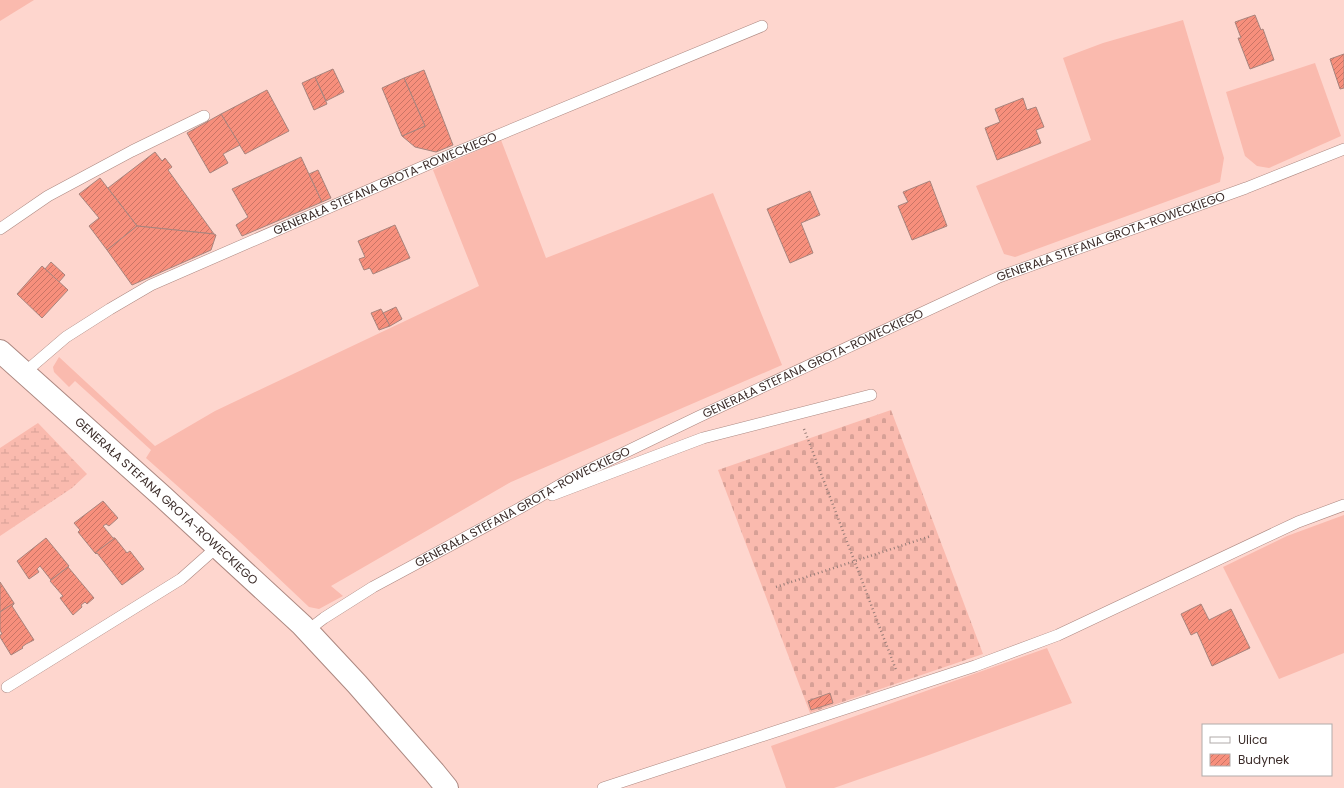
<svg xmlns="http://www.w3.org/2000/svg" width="1344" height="788" viewBox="0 0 1344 788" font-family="Poppins,sans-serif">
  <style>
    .grass { fill: #fabaae }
    .wetland { fill: url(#wetland-marsh) }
    .cemetery { fill: url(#cemetery-stones) }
    .building { fill: url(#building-hatch); stroke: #a8847d }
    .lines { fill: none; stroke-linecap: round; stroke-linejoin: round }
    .lane-casing { stroke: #ac8881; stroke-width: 12 }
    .secondary-casing { stroke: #ac8881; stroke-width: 24 }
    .path { stroke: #977c77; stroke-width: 2.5; stroke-dasharray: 1 3; stroke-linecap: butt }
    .lane { stroke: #fff; stroke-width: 11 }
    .secondary { stroke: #fff; stroke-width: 22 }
    .labels { text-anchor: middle; stroke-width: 4; stroke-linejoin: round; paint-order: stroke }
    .street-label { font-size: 12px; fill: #3c2d2a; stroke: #fff }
  </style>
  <defs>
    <pattern id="wetland-marsh" width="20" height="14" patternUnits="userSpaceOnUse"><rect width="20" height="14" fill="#fabaae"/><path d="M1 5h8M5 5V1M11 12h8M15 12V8" fill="none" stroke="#d7a096"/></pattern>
    <pattern id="cemetery-stones" width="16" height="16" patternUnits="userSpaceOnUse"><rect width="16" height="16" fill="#fabaae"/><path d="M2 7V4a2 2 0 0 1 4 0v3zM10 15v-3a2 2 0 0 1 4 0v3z" fill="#d7a096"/></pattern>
    <pattern id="building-hatch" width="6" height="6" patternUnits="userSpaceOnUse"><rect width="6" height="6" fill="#f78f7c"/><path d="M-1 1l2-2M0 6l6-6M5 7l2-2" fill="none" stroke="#c97566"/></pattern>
  </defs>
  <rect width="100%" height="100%" fill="#fed6ce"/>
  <g class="grass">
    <path d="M0,0H34L0,21Z"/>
    <path d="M1183,20L1224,158L1220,182L1015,257L1004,254L976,186L1091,140L1063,58L1103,43Z"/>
    <path d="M1315,63L1341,136L1269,168L1257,166L1245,156L1226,92Z"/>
    <path d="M501,140L546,258L713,193L782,365L511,482L331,586L343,596L319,609L309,607L237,539L146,458L151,450L75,381L69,387L54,372L53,367L59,357L155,446L215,411L479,286L433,170Z"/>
    <path d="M1344,515V653L1279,679L1223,567L1287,536Z"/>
    <path d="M1047,648L1072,703L926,756L834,788H786L771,746Z"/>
  </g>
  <path class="wetland" d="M38,423L87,474L72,488L0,536V448Z"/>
  <path class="cemetery" d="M891,410L983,654L810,713L718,470Z"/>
  <g class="building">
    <path d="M1255,15L1261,30L1263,29L1274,60L1250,69L1238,38H1241L1235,22Z"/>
    <path d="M1344,54V88L1340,89L1330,59Z"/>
    <path d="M333,69L344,92L326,101L315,77Z"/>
    <path d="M424,70L453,145L436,152L415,147L402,136L425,126L404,78Z"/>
    <path d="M315,77L327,104L314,110L302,83Z"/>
    <path d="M404,78L425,126L402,136L382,88Z"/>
    <path d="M267,90L289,131L245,154L221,114Z"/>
    <path d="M1023,98L1027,110L1036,107L1044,127L1036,130L1041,143L997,160L985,128L1000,122L995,109Z"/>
    <path d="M221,114L240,145L223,154L228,163L210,173L187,133Z"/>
    <path d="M155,152L162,161L165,158L172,167L168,170L214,234L137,226L108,188Z"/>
    <path d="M301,157L322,202L242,236L236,225L248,217L232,189Z"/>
    <path d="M318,170L331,198L322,202L309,174Z"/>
    <path d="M100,178L137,226L107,250L89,226L99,218L79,194Z"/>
    <path d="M930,181L947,226L912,240L898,206L908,202L903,192Z"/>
    <path d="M810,191L820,215L801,223L813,253L790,263L767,209Z"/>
    <path d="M395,225L410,258L373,274L370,268L364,270L359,259L365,257L358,241Z"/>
    <path d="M137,226L214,234L216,235L211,250L132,285L107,250Z"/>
    <path d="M51,262L65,275L59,282L45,269Z"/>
    <path d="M42,266L68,290L42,318L17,294Z"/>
    <path d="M396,307L402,319L390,326L383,313Z"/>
    <path d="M381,309L390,326L379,330L371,313Z"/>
    <path d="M103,501L118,518L109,526L106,524L103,526L113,538H115L95,553L78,532L80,530L74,523Z"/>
    <path d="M46,538L69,566L51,580L40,566L37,569L39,572L29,579L17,561Z"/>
    <path d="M115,538L127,553L130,551L144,569L122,585L97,553L96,554L95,553Z"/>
    <path d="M68,567L94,598L87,604L85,602L81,605L82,607L73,615L60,598L63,596L50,581Z"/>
    <path d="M0,582L14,603L0,612Z"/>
    <path d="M14,603V604L12,606L34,640L26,644L22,647L23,648L11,655L0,637V635L2,634L0,630V612Z"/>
    <path d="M1201,604L1209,620L1231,609L1250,648L1212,666L1197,632L1191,635L1181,614Z"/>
    <path d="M830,693L833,703L811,710L808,701Z"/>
  </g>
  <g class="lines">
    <defs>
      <g id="lane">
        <path d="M0,229L48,196L132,151L204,116"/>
        <path id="s1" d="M24,373L66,337L110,309L151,285L438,160L762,26"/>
        <path d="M552,495L703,438L871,395"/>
        <path id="s2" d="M307,631L324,618L373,587L520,508L572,478L698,417L999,277L1246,188L1344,149"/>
        <path d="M7,687L181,579L217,547"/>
        <path d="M603,788L975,666L1058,635L1298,522L1344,505"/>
      </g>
      <g id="secondary">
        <path id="s3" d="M0,351L162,496L302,625L357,684L434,772L447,788"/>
      </g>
    </defs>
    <use href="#lane" class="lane-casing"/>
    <use href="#secondary" class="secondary-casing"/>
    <g class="path">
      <path d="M804,429L896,670"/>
      <path d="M776,587L931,536"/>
    </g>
    <use href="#lane" class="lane"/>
    <use href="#secondary" class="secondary"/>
  </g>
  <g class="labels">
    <g class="street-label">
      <text dy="4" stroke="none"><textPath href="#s1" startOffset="410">GENERAŁA STEFANA GROTA-ROWECKIEGO</textPath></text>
      <text dy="4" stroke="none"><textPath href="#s2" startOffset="897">GENERAŁA STEFANA GROTA-ROWECKIEGO</textPath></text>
      <text dy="4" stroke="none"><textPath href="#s2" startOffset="573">GENERAŁA STEFANA GROTA-ROWECKIEGO</textPath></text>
      <text dy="4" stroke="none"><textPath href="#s3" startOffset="224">GENERAŁA STEFANA GROTA-ROWECKIEGO</textPath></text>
      <text dy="4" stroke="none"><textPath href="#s2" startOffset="249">GENERAŁA STEFANA GROTA-ROWECKIEGO</textPath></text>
    </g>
  </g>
  <rect x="1202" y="724" width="130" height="52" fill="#ffffff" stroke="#b1abaa"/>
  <rect x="1210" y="737" width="20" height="6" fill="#ffffff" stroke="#b1abaa"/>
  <text x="1238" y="744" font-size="12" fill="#3c2d2a">Ulica</text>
  <rect x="1210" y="754" width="20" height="12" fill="url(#building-hatch)" stroke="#b1abaa"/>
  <text x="1238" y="764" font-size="12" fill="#3c2d2a">Budynek</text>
</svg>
